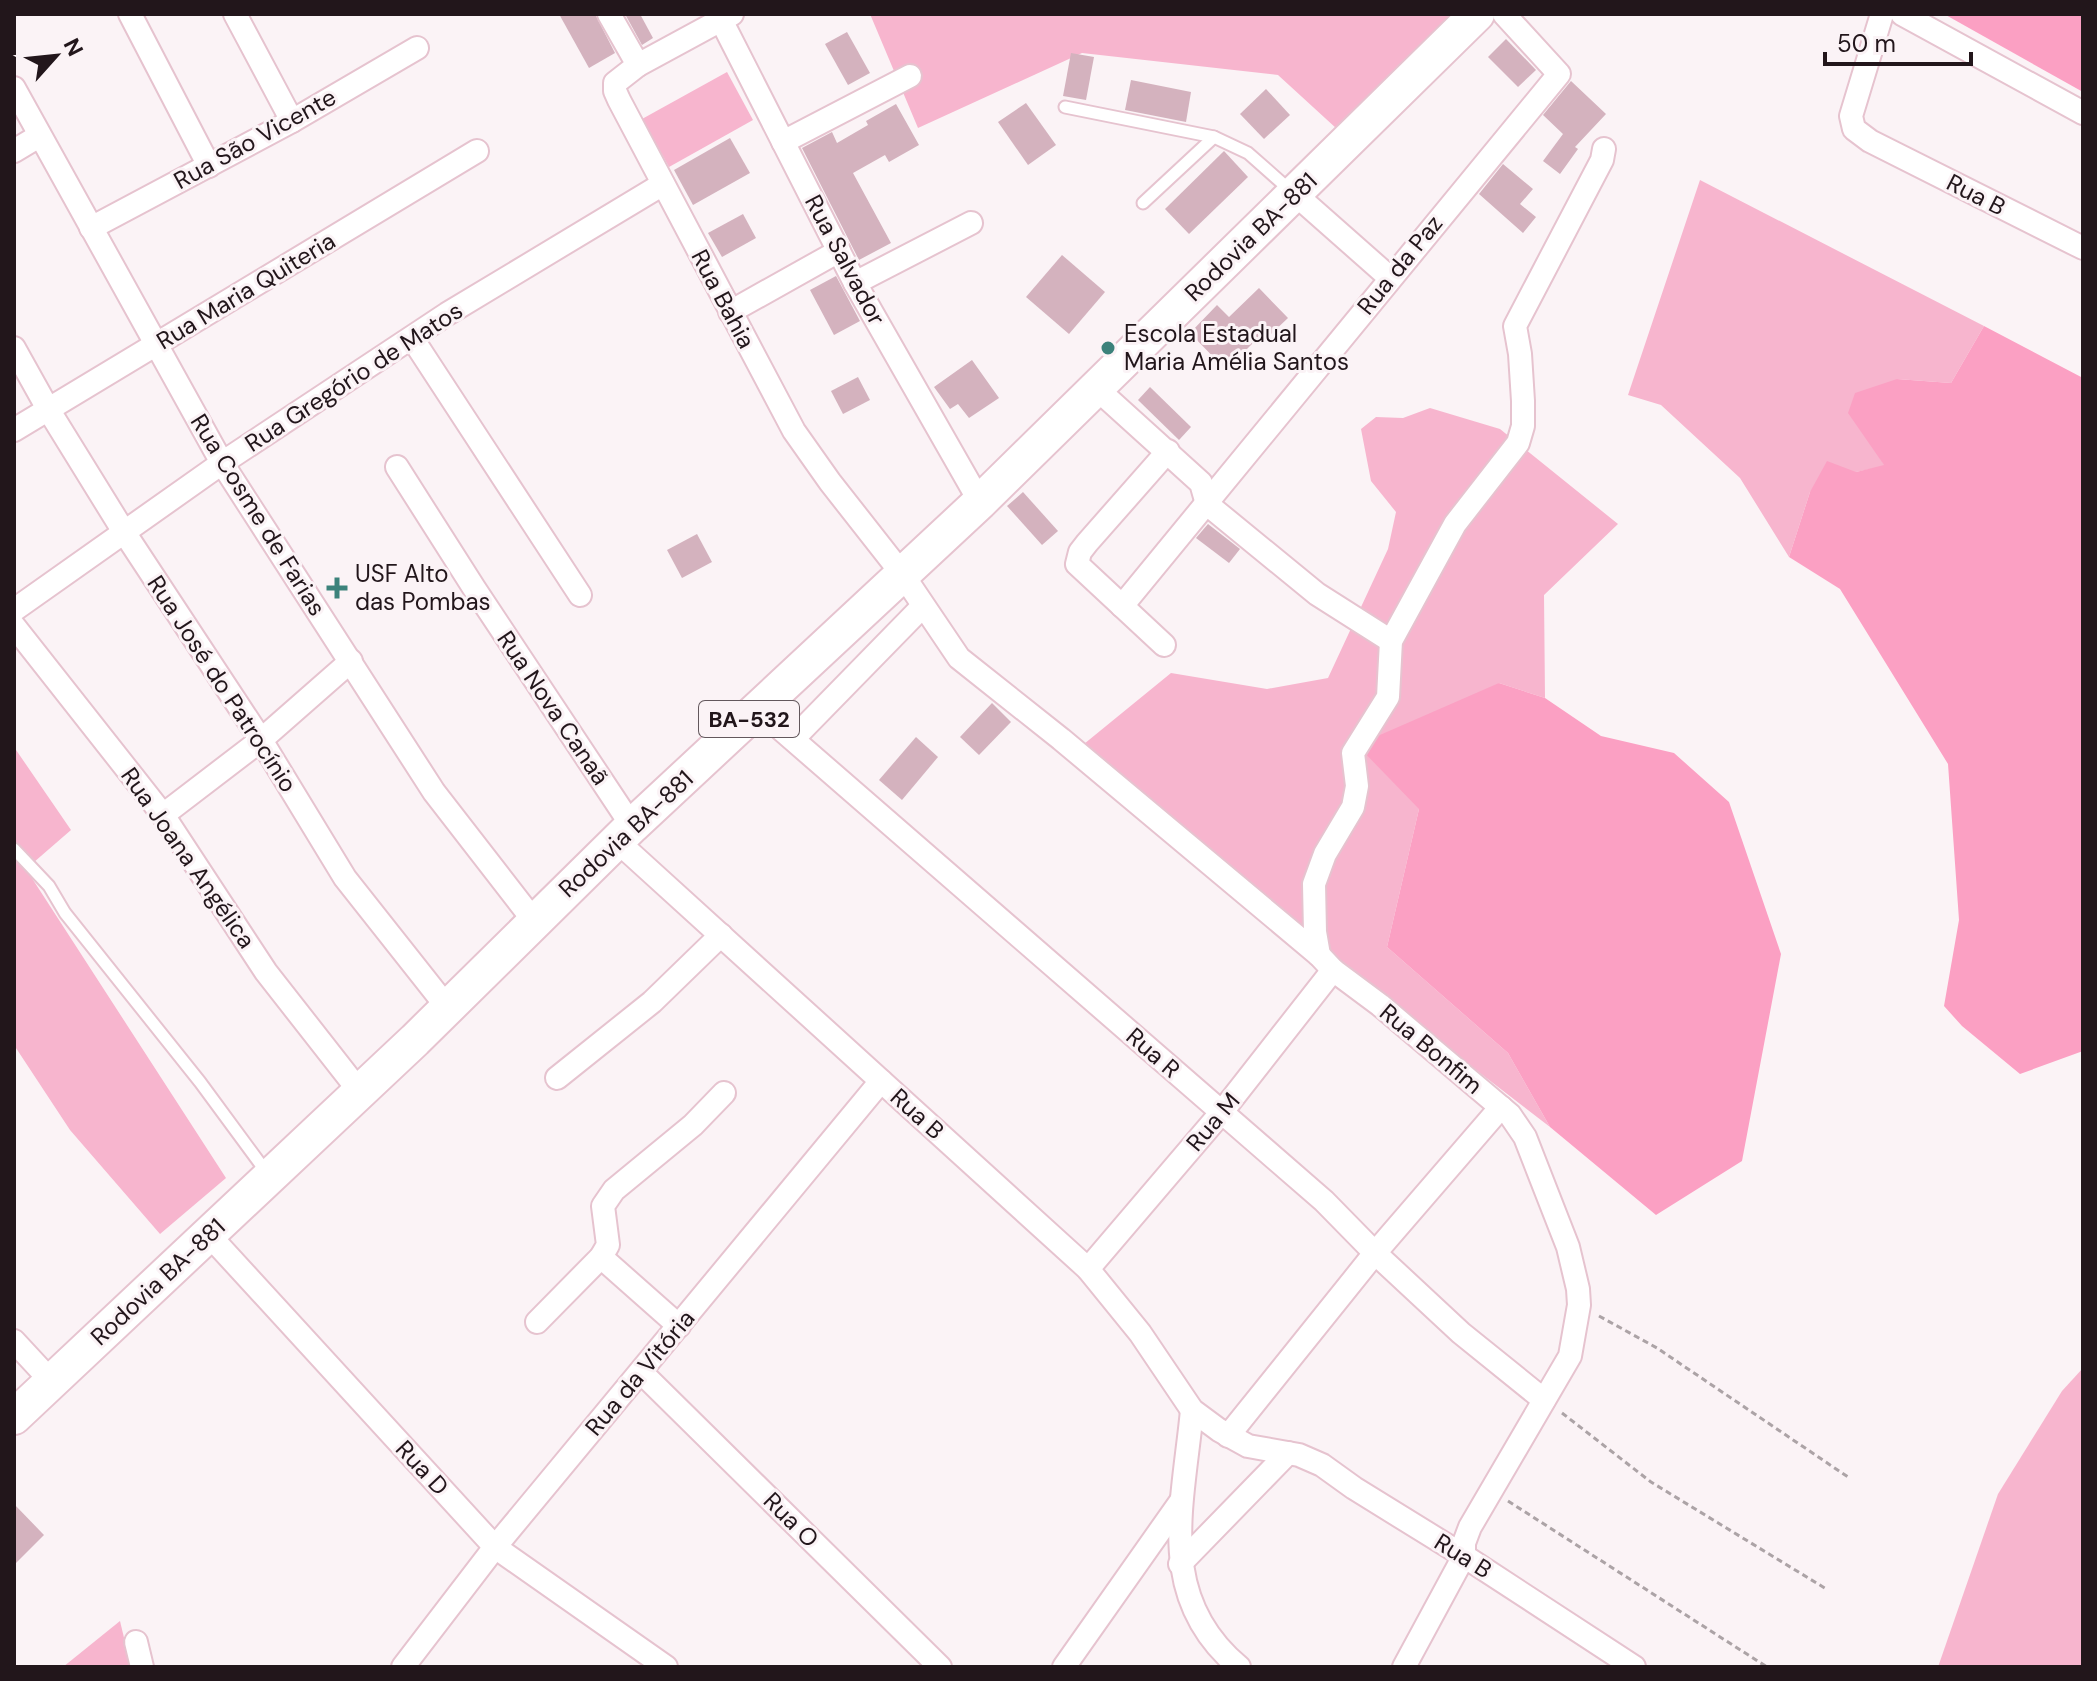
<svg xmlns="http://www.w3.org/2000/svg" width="2097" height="1681" viewBox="0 0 2097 1681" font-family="'DM Sans',sans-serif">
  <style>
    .green { fill: #f7b5ce }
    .forest { fill: #fba0c3 }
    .building { fill: #d4b2be }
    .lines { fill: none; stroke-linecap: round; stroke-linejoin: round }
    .service-casing { stroke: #e6c3cf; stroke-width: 15 }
    .minor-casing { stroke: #e6c3cf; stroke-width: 26 }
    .primary-casing { stroke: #e6c3cf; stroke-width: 38 }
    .path { stroke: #aca3a6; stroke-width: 3; stroke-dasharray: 6 4; stroke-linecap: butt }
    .service { stroke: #fff; stroke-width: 11 }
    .minor { stroke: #fff; stroke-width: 22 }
    .primary { stroke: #fff; stroke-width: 34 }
    .poi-dot { fill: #3c827b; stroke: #fbf3f6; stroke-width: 3 }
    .labels { text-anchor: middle; stroke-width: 6; stroke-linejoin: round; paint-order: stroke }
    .shield { fill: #fbf3f6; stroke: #63585d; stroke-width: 2 }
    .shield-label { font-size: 22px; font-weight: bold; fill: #22161b }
    .street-label { font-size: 24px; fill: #22161b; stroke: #fbf3f6 }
    .poi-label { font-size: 24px; fill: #22161b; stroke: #fbf3f6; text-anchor: start }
  </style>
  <rect width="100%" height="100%" fill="#fbf3f6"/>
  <g class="green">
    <path d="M870,14H1456L1337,129L1278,75L1082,53L918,128Z"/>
    <path d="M727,72L753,120L669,167L642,119Z"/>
    <path d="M1700,180L1984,326L1951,383L1897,379L1870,442L1885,466L1856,472L1810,492L1789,557L1740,478L1661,405L1628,395Z"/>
    <path d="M1430,408L1500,429L1618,524L1544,595L1545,698L1499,683L1419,809L1387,947L1508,1053L1550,1127L1354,976L1084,744L1171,673L1267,689L1328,678L1388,549L1396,512L1371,481L1361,429L1376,417L1403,418Z"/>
    <path d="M14,747L71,830L26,869L226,1178L160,1234L70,1130L14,1045Z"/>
    <path d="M2083,1368V1667H1938L1998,1494L2062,1391Z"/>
    <path d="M120,1621L131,1667H63Z"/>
  </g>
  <g class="forest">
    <path d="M1944,14H2083V92Z"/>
    <path d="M1984,326L2083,378V1051L2020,1074L1962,1026L1944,1006L1959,920L1948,764L1840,589L1789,557L1810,492L1827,461L1856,472L1884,465L1848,413L1855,393L1897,379L1951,383Z"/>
    <path d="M1499,683L1545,698L1601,736L1674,753L1729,802L1781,954L1742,1161L1656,1215L1550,1127L1508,1053L1387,947L1419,809L1357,745Z"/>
  </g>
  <g class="building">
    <path d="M559,14H595L615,53L589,68Z"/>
    <path d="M625,14H640L653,38L642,45Z"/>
    <path d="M847,32L870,73L848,85L825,44Z"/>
    <path d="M1506,39L1536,70L1518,87L1488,57Z"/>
    <path d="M1071,53L1094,57L1086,100L1063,96Z"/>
    <path d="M1131,80L1191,92L1186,122L1125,110Z"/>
    <path d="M1571,81L1606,114L1575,147L1578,149L1560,174L1543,161L1563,134L1543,115Z"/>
    <path d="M1266,89L1290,115L1264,139L1240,114Z"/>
    <path d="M1026,103L1056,145L1028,165L998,122Z"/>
    <path d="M896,104L919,145L889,162L885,155L853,173L891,243L859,260L802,148L832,132L837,143L868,125L866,121Z"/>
    <path d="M730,138L750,173L693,205L674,170Z"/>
    <path d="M1224,151L1248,177L1189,234L1165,209Z"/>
    <path d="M1503,164L1533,189L1520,204L1536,217L1523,233L1479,194Z"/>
    <path d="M743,214L756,238L722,257L708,233Z"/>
    <path d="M1062,255L1105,292L1069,334L1026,297Z"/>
    <path d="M836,276L860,321L834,335L810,290Z"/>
    <path d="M1259,288L1288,318L1269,336L1265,331L1226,370L1190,333L1217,305L1229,317Z"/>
    <path d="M972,360L999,398L969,418L958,404L950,409L934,387Z"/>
    <path d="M858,377L870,400L843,414L831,391Z"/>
    <path d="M1150,387L1191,427L1179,440L1138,400Z"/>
    <path d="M1023,492L1058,531L1042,545L1007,506Z"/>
    <path d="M1208,524L1240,549L1229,563L1196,538Z"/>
    <path d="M697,534L712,562L682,578L667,550Z"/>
    <path d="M992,703L1011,722L979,755L960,737Z"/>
    <path d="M916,737L938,757L902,800L879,780Z"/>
    <path d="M14,1504L44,1535L14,1565Z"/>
  </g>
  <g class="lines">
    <defs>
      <g id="service">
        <path d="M1065,107L1214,137L1248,153L1291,191"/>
        <path d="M1143,203L1214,137"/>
        <path d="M14,849L49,886L65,913L200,1082L267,1173"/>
      </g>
      <g id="minor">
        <path d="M130,14L209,166"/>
        <path d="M235,14L292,121"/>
        <path d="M609,14L638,65L615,83V91L619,100L794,431L830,482L903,575L959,658L1061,739L1319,955L1333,970L1380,1005L1510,1115L1525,1137L1568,1247L1578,1289L1579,1305L1570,1356L1470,1527L1464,1543V1556L1404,1667"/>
        <path d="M718,14L855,283L980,502"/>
        <path d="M1882,14L1851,116L1854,129L1870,141L2083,248"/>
        <path d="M1902,14L2083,113"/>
        <path d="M638,65L732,14"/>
        <path d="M14,88L222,463L434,792L534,921"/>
        <path d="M783,142L910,76"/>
        <path d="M14,151L39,136"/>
        <path d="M1295,194L1389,277"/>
        <path d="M91,228L292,121L417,48"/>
        <path d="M855,283L971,223"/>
        <path d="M730,312L839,251"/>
        <path d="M412,338L580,595"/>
        <path d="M14,348L48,409L124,532L261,740L345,878L447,1007"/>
        <path d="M1096,388L1201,483L1207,504L1317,594L1391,641"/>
        <path d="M14,430L477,151"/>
        <path d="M397,467L474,588L632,826"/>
        <path d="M1122,606L1559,74L1504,14"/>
        <path d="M14,610L222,463L447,314L663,184"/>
        <path d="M14,626L163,815L266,972L360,1092"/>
        <path d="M1164,645L1077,564L1080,552L1087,543L1168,451"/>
        <path d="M759,710L1324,1201L1375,1253L1461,1333L1544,1400"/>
        <path d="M793,739L922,607"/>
        <path d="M163,815L261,740L351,661"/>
        <path d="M617,841L1088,1269L1140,1333L1192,1410L1219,1430L1248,1446L1299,1455L1322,1465L1354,1488L1464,1556L1634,1667"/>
        <path d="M1319,955L1315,932L1314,884L1325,854L1353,807L1357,786L1353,753L1388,697L1391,641L1455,524L1518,443L1523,426V401L1520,354L1515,326L1602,160L1604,149"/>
        <path d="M557,1078L652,1002L721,935"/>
        <path d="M209,1235L495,1547L666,1667"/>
        <path d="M601,1257L679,1326"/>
        <path d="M1088,1269L1221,1113L1333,970"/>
        <path d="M537,1322L601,1257L608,1245L603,1206L614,1190L693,1125L724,1093"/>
        <path d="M14,1341L52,1382"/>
        <path d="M641,1372L940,1667"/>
        <path d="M1192,1410C1183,1506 1155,1597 1239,1667"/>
        <path d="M1228,1436L1375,1253L1501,1107"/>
        <path d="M1180,1564L1288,1453"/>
        <path d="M136,1642L142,1667"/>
        <path d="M403,1667L495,1547L881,1081"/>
        <path d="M1064,1667L1181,1501"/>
      </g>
      <path id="primary" d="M14,1417L415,1040L632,826L980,502L1477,14"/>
    </defs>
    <use href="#service" class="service-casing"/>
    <use href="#minor" class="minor-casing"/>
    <use href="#primary" class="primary-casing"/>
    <g class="path">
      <path d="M1599,1316L1657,1348L1848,1477"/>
      <path d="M1562,1413L1651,1482L1828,1590"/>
      <path d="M1508,1501L1767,1667"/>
    </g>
    <use href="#service" class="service"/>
    <use href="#minor" class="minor"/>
    <use href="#primary" class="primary"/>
  </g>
  <g class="poi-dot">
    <circle cx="1108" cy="348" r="8"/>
    <path d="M333 576h8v8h8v8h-8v8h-8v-8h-8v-8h8z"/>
  </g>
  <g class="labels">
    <rect class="shield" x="699" y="701" width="100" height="36" rx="6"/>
    <g class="shield-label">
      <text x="749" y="727">BA-532</text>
    </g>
    <g class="street-label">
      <text transform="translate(255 139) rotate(-29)" y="8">Rua São Vicente</text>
      <text transform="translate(1976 195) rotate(27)" y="8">Rua B</text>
      <text transform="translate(1251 237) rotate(-44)" y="8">Rodovia BA-881</text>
      <text transform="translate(845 260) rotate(62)" y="8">Rua Salvador</text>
      <text transform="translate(1400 265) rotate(-51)" y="8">Rua da Paz</text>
      <text transform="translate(246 291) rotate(-31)" y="8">Rua Maria Quiteria</text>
      <text transform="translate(723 299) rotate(62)" y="8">Rua Bahia</text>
      <text transform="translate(354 377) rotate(-33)" y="8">Rua Gregório de Matos</text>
      <text transform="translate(258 515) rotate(58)" y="8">Rua Cosme de Farias</text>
      <text transform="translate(222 684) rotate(57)" y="8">Rua José do Patrocínio</text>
      <text transform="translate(553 708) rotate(56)" y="8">Rua Nova Canaã</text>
      <text transform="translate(626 834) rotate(-43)" y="8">Rodovia BA-881</text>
      <text transform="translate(188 858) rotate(55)" y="8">Rua Joana Angélica</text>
      <text transform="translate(1431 1049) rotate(40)" y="8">Rua Bonfim</text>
      <text transform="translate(1153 1053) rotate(41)" y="8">Rua R</text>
      <text transform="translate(917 1114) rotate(42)" y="8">Rua B</text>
      <text transform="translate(1213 1122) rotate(-50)" y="8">Rua M</text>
      <text transform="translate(158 1282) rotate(-43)" y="8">Rodovia BA-881</text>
      <text transform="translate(640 1373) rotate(-50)" y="8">Rua da Vitória</text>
      <text transform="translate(422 1468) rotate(47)" y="8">Rua D</text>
      <text transform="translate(791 1520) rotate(45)" y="8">Rua O</text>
      <text transform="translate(1463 1556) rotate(32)" y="8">Rua B</text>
    </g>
    <g class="poi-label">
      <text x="1124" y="342">Escola Estadual<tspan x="1124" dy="28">Maria Amélia Santos</tspan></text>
      <text x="355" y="582">USF Alto<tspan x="355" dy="28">das Pombas</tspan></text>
    </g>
  </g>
  <rect width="2097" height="1681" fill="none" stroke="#22161b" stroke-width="32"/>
  <g transform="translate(56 56) rotate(63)" stroke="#fbf3f6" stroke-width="6" paint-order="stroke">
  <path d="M0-6L14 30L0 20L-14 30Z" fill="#22161b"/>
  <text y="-12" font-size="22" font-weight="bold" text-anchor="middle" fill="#22161b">N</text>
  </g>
  <path d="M1825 52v12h146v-12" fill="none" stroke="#22161b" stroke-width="4"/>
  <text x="1837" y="52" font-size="24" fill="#22161b" stroke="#fbf3f6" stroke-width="6" paint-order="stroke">50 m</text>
</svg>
